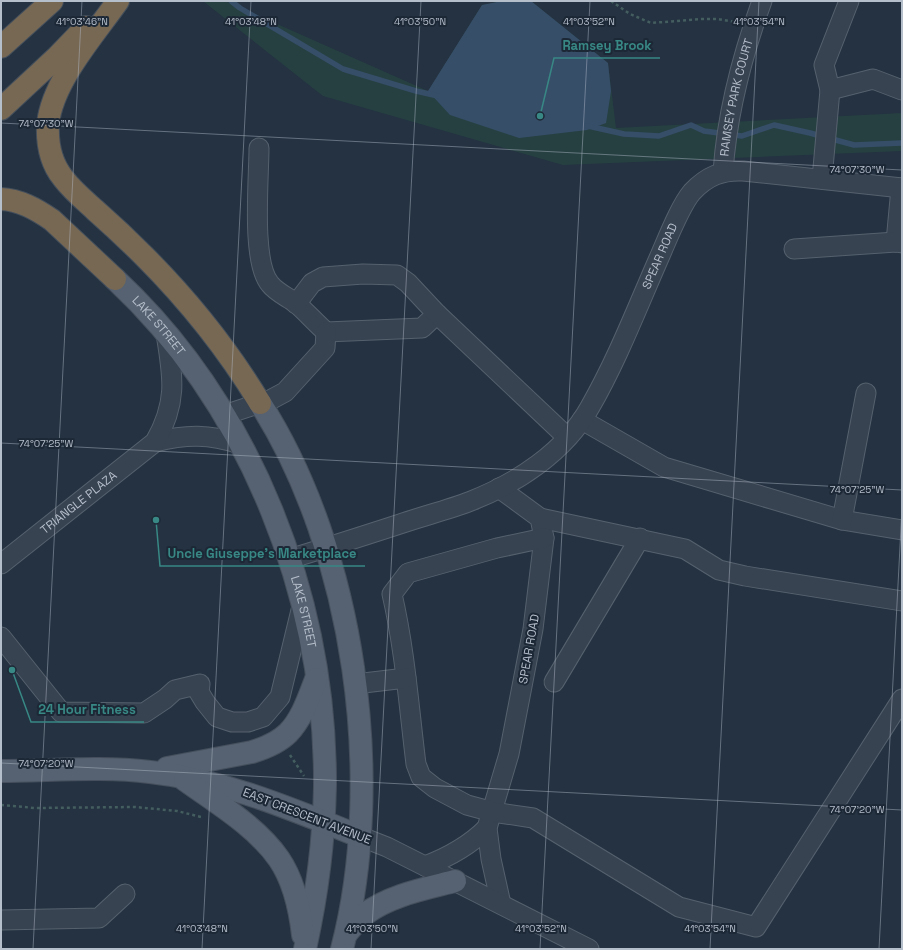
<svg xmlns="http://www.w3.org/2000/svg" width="903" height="950" viewBox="0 0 903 950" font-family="'Space Grotesk',sans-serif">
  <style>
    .green { fill: #264042 }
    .water { fill: #374e69 }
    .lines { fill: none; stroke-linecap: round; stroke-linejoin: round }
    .stream { stroke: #374e69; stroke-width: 5.5 }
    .minor-casing { stroke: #56616e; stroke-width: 21 }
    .major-casing { stroke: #454f5d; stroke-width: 24 }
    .highway-casing { stroke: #434e5b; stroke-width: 24 }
    .path { stroke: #445d5f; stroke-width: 2.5; stroke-dasharray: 3 3; stroke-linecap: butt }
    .minor { stroke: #384351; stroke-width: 19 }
    .major { stroke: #566271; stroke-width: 22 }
    .highway { stroke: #776854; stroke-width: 22 }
    .ticks { fill: none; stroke: #b5becb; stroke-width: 1; stroke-opacity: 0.45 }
    .labels { text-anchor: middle; stroke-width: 4; stroke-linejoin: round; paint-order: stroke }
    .street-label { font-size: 12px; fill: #b5becb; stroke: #1d2836 }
    .ticks-label { font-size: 10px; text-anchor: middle; fill: #b5becb; stroke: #1d2836; stroke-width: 4; stroke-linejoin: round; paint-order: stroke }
    .leader { fill: none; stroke: #388885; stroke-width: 1.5 }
    .callout-dot { fill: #388885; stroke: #1d2836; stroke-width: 1.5 }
    .callout-label { font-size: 13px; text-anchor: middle; font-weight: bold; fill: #388885; stroke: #1d2836; stroke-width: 4; stroke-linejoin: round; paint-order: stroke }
  </style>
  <rect width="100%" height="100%" fill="#243241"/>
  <path class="green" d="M203,1H225L428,91L482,5L502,1H531L608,63L616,128L902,113V151L563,165L323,96Z"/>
  <path class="water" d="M502,1H531L608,63L611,91L606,123L587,130L519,138L450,115L428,91L482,5Z"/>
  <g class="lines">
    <g class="stream">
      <path d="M231,1L240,8L343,69L416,91L438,96"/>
      <path d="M588,126L624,134L659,136L691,125L704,131L742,136L774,125L810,133L854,145L902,143"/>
    </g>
    <defs>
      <g id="minor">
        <path d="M830,90L873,79L902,90"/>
        <path d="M259,148C259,179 251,262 270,284C277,293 288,297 297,304C307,313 316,323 326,332L422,328L437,314"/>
        <path id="s1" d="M723,172C727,113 742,56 762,1"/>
        <path d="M822,179L830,90L824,65L849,1"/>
        <path d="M896,242L901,188"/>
        <path d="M794,249L896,242L902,243"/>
        <path d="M296,304L312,283L323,277L363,274L397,275L408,283L437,314L567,437"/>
        <path d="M224,415L270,400L285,392L325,348L326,332"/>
        <path d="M582,420L664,467L842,520L902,530"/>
        <path d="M155,442C187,434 209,434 240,444"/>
        <path d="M499,488L540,518L544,538L533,629L509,754L487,828L491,859L501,904"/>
        <path d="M540,518L685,549L719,570L745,576L902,601"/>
        <path d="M842,520L866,393"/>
        <path d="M544,538L497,548L408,573L392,594C405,650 409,708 416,764L421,777L435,788L467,805L493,812L533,818L679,907L756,927L902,699"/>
        <path id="s2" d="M289,559C326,548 363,536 400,524C423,516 448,510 471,501C517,483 565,452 590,407C617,360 637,308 659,258C667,240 680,206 692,192C707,176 722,170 743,171L902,188"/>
        <path id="s3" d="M1,564L155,442C178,402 173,377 166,334"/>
        <path d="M1,637L61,712L144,713L165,699L175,690L200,684L199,692L205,702L217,717L232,722H248L263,717L280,697L302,606"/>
        <path d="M554,682L640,538"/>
        <path d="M355,684L406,678"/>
        <path d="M359,836L387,847L589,949"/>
        <path d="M425,866C449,857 469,846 487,828"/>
        <path d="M1,920L99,918L125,894"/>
      </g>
      <g id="major">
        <path id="s4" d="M115,279C252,407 326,600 325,786C324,841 317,895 305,949"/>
        <path d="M260,403C355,552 386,779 342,949"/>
        <path d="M167,768L252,752C265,748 278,743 288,733C302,719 309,697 316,679"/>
        <path d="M1,771C50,771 101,766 150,772C224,780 291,809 359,836"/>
        <path d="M185,780C217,803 257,827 279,859C294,881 300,909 303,935"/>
        <path d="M346,934C352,927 358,920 365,914C391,895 424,889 455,881"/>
      </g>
      <g id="highway">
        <path d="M118,1C94,35 52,82 48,124C47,143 51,163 63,178C72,190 84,200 95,210C112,225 128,240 144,256C188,300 228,350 260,403"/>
        <path d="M1,47L52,1"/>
        <path d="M1,109L58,56L86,27"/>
        <path d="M1,199C20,200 36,209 52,220L115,279"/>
      </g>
    </defs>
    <use href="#minor" class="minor-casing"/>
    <use href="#major" class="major-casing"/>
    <use href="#highway" class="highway-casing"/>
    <g class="path">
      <path d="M611,1L630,14L651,23L702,19H718L735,22"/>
      <path d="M290,755L304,776"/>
      <path d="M1,805L35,808L135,807L177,811L201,817"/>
    </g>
    <use href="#minor" class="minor"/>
    <use href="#major" class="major"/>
    <use href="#highway" class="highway"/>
  </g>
  <path class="ticks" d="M1,123L902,170M1,443L902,490M1,763L902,810M33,949L82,1M202,949L251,1M371,949L421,1M540,949L590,1M710,949L759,1M879,949L902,508"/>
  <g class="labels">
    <g class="street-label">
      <text dy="4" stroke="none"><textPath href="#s1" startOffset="76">RAMSEY PARK COURT</textPath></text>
      <text dy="4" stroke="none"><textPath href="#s2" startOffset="512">SPEAR ROAD</textPath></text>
      <text dy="4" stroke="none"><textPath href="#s4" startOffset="64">LAKE STREET</textPath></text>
      <text dy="4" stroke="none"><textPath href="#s3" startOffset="99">TRIANGLE PLAZA</textPath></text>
      <text dy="4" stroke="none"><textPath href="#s4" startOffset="388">LAKE STREET</textPath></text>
      <text transform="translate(529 649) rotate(-80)" y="4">SPEAR ROAD</text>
      <text transform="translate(307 816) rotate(21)" y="4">EAST CRESCENT AVENUE</text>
    </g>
  </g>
  <g class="ticks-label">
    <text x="82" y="25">41°03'46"N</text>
    <text x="251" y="25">41°03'48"N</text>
    <text x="420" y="25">41°03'50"N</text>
    <text x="589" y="25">41°03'52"N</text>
    <text x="759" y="25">41°03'54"N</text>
    <text x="46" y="127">74°07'30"W</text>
    <text x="857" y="173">74°07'30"W</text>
    <text x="46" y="447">74°07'25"W</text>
    <text x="857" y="493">74°07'25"W</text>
    <text x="46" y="767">74°07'20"W</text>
    <text x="857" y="813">74°07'20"W</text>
    <text x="202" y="932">41°03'48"N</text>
    <text x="372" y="932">41°03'50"N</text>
    <text x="541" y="932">41°03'52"N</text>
    <text x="710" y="932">41°03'54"N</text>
  </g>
  <path class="leader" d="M540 116L554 58H660M156 520L160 566H365M12 670L31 722H144"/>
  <g class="callout-dot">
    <circle cx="540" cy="116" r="4"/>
    <circle cx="156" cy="520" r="4"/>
    <circle cx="12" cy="670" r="4"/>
  </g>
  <g class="callout-label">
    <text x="607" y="50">Ramsey Brook</text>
    <text x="262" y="558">Uncle Giuseppe's Marketplace</text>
    <text x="87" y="714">24 Hour Fitness</text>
  </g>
  <rect width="903" height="950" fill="none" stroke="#b5becb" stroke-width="4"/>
</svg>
